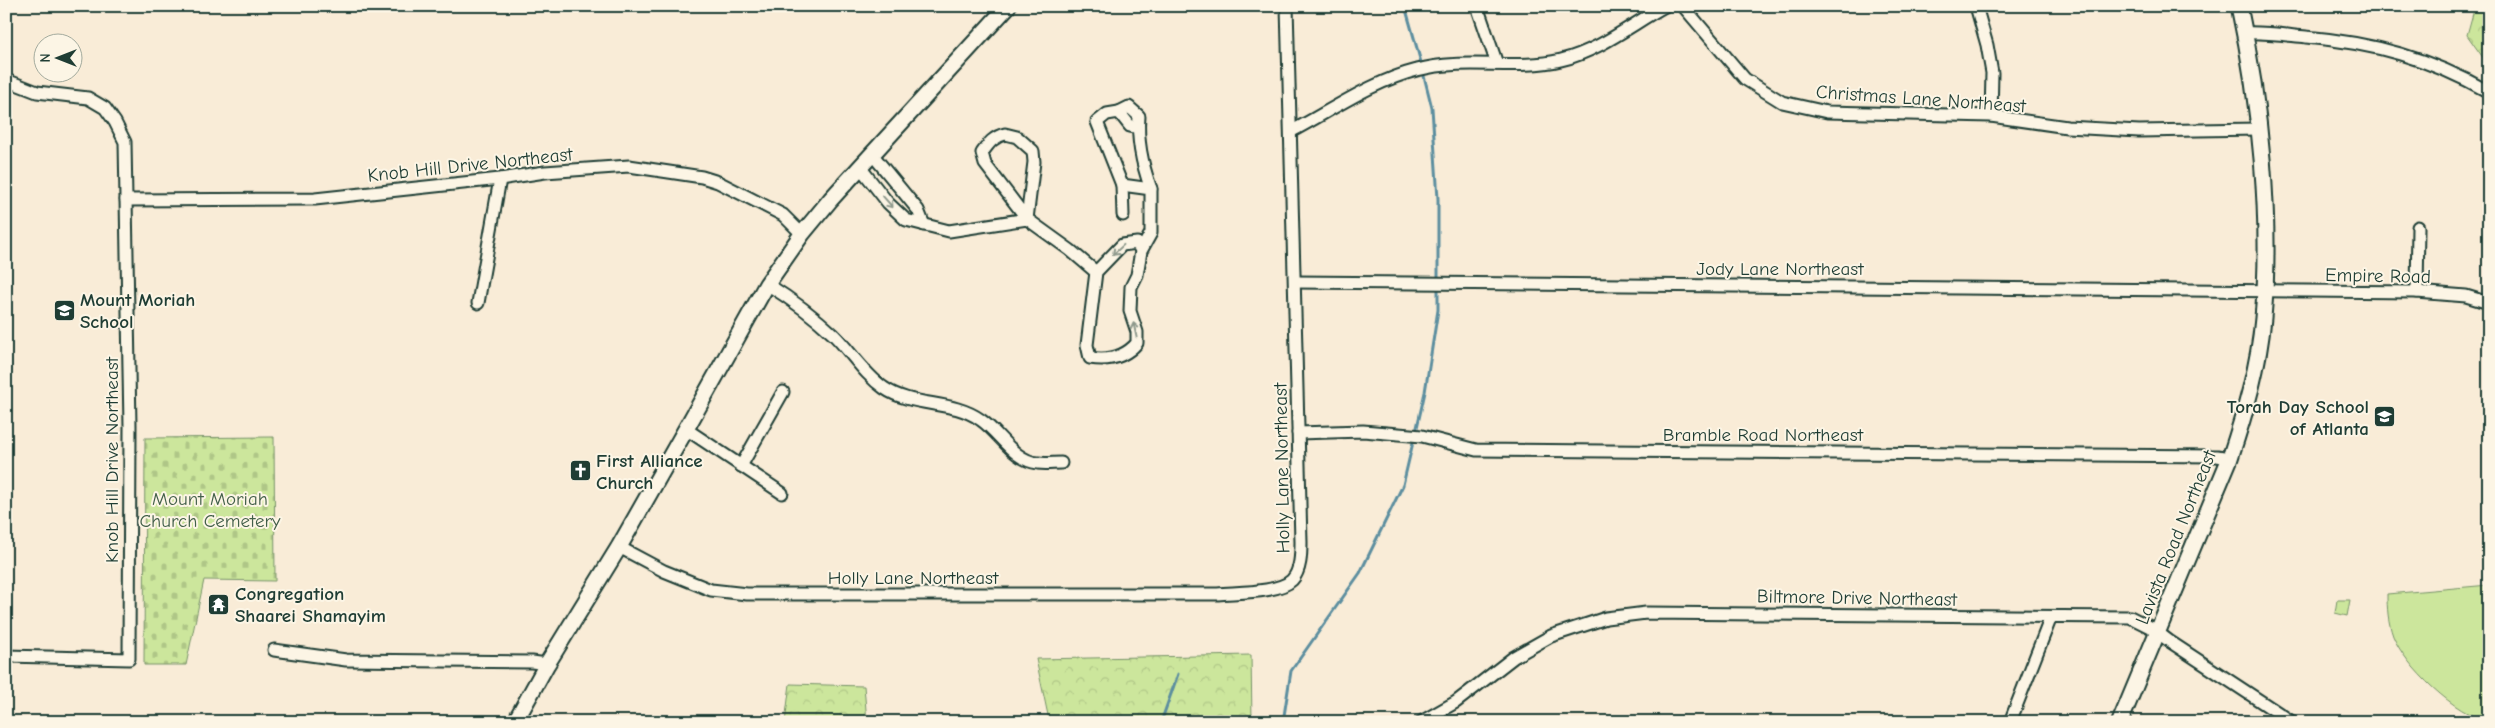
<svg xmlns="http://www.w3.org/2000/svg" width="2495" height="728" viewBox="0 0 2495 728" font-family="'Comic Neue',sans-serif">
  <style>
    .forest { fill: url(#forest-crowns); stroke: #769268 }
    .cemetery { fill: url(#cemetery-stones); stroke: #769268 }
    .park { fill: #cce69c; stroke: #769268 }
    .lines { fill: none; stroke-linecap: round; stroke-linejoin: round }
    .stream { stroke: #5c8e9f; stroke-width: 3 }
    .minor-casing { stroke: #1f3d34; stroke-width: 15 }
    .secondary-casing { stroke: #1f3d34; stroke-width: 19 }
    .minor { stroke: #fcf5e5; stroke-width: 11 }
    .secondary { stroke: #fcf5e5; stroke-width: 15 }
    .oneway { stroke: #8e998c }
    .labels { text-anchor: middle; stroke-width: 4; stroke-linejoin: round; paint-order: stroke }
    .street-label { font-size: 19px; fill: #1f3d34; stroke: #fcf5e5 }
    .poi-label { font-size: 19px; font-weight: bold; fill: #1f3d34; stroke: #fcf5e5; text-anchor: start }
    .park-label { font-size: 19px; fill: #425f49; stroke: #fcf5e5 }
  </style>
  <defs>
    <pattern id="forest-crowns" width="20" height="18" patternUnits="userSpaceOnUse" patternTransform="scale(1.25)"><rect width="20" height="18" fill="#cce69c"/><path d="M2 6a3 3 0 1 1 6 0M12 15a3 3 0 1 1 6 0" fill="none" stroke="#afc687"/></pattern>
    <pattern id="cemetery-stones" width="16" height="16" patternUnits="userSpaceOnUse" patternTransform="scale(1.25)"><rect width="16" height="16" fill="#cce69c"/><path d="M2 7V4a2 2 0 0 1 4 0v3zM10 15v-3a2 2 0 0 1 4 0v3z" fill="#afc687"/></pattern>
  </defs>
  <rect width="100%" height="100%" fill="#f9ecd7"/>
  <filter id="ink" filterUnits="userSpaceOnUse"><feTurbulence type="fractalNoise" baseFrequency=".02" numOctaves="2"/><feDisplacementMap in="SourceGraphic" scale="10" xChannelSelector="R" yChannelSelector="G"/><feConvolveMatrix kernelMatrix="1 2 1 2 8 2 1 2 1" color-interpolation-filters="sRGB"/></filter>
  <g filter="url(#ink)">
    <g class="forest">
      <path d="M2475,6H2489V66L2467,35Z"/>
      <path d="M1251,655L1252,722H1047L1049,720L1036,659Z"/>
      <path d="M790,684L864,686L867,722H785Z"/>
    </g>
    <path class="cemetery" d="M274,437L275,581L204,580L186,665H144L145,438Z"/>
    <g class="park">
      <path d="M2489,585V721C2456,716 2405,666 2393,636C2388,622 2387,608 2387,594Z"/>
      <path d="M2337,600H2350L2347,616L2335,613Z"/>
    </g>
    <g class="lines">
      <g class="stream">
        <path d="M1405,6L1422,66"/>
        <path d="M1416,432L1425,392L1438,310V199L1432,108L1423,72"/>
        <path d="M1161,722L1178,674"/>
        <path d="M1283,722L1291,671L1360,573L1403,485L1414,438"/>
      </g>
      <defs>
        <g id="minor">
          <path d="M1477,6L1497,64"/>
          <path d="M1683,6L1745,79L1782,102L1827,112L1991,116L2067,127L2139,131L2258,129"/>
          <path d="M1976,6L1987,45L1992,73L1991,116"/>
          <path d="M2244,33C2265,32 2285,35 2306,37C2374,43 2429,58 2489,92"/>
          <path d="M6,80L37,92L88,98L105,108L115,122L125,142L130,426L129,659L6,656"/>
          <path d="M1119,112L1129,107L1139,116C1137,139 1143,167 1151,189"/>
          <path d="M1138,128L1130,126L1119,112L1107,114L1097,122L1122,185L1151,189V233L1141,251L1137,275L1131,287L1130,311L1137,332V343C1125,357 1108,361 1090,358L1087,345L1096,272L1122,245L1137,243L1141,251"/>
          <path d="M1292,131C1332,110 1373,81 1417,70C1464,57 1515,71 1561,60C1599,51 1632,24 1665,6"/>
          <path d="M1005,134L1017,137L1033,151L1034,162L1027,219L985,164L982,153C989,143 993,137 1005,134Z"/>
          <path d="M872,154L918,210L924,225"/>
          <path d="M860,167L888,203L906,220L949,231L1027,219L1070,250L1096,272"/>
          <path d="M1122,185L1123,215"/>
          <path d="M126,200L315,199L500,179L545,172L629,166L702,177L718,182L783,215L802,234"/>
          <path d="M1295,282L2417,292L2466,296L2489,303"/>
          <path d="M767,284C791,299 814,316 834,335C851,352 864,374 884,388C913,408 952,399 981,420C1000,433 1014,461 1038,463C1045,464 1053,463 1061,463"/>
          <path d="M2417,292L2418,227"/>
          <path d="M478,303L500,179"/>
          <path d="M686,429L782,493"/>
          <path d="M1298,433L1363,431L1422,436L1476,450L2217,456L2230,458"/>
          <path d="M741,466L783,392"/>
          <path d="M619,547L664,571L711,590L747,594H1218C1236,592 1279,593 1292,580C1301,570 1301,554 1301,542L1287,6"/>
          <path d="M274,650L346,660L532,662L547,664"/>
          <path d="M1421,722L1456,702L1514,657L1551,636L1606,618L1646,613L2130,617L2152,628L2169,641L2292,722"/>
          <path d="M2010,722L2051,617"/>
        </g>
        <g id="secondary">
          <path d="M515,722L547,664L619,547L686,429L767,284L802,234L831,199L1008,6"/>
          <path d="M2120,722L2230,458C2245,413 2259,366 2263,318C2272,220 2260,102 2239,6"/>
        </g>
      </defs>
      <use href="#minor" class="minor-casing"/>
      <use href="#secondary" class="secondary-casing"/>
      <use href="#minor" class="minor"/>
      <use href="#secondary" class="secondary"/>
    </g>
    <defs><path id="oneway-shaft" d="M-6 0H5M1.5-3L5.5 0L1.5 3" fill="none" stroke-width="1.6" stroke-linecap="round" stroke-linejoin="round" transform="scale(1.25)"/></defs>
    <g class="oneway">
      <use href="#oneway-shaft" transform="translate(888 202) rotate(49)"/>
      <use href="#oneway-shaft" transform="translate(1118 250) rotate(137)"/>
      <use href="#oneway-shaft" transform="translate(1135 330) rotate(-102)"/>
    </g>
  </g>
  <defs>
    <symbol id="school-square" viewBox="-11 -11 22 22"><rect x="-9" y="-9" width="18" height="18" rx="4" fill="#1f3d34" stroke="#fcf5e5"/><path d="M0-5L7-2L0 1L-7-2ZM-4 1L0 2.5L4 1V4Q0 6-4 4Z" fill="#fff"/></symbol>
    <symbol id="church-square" viewBox="-11 -11 22 22"><rect x="-9" y="-9" width="18" height="18" rx="4" fill="#1f3d34" stroke="#fcf5e5"/><path d="M-1.2-6h2.4v3.5h3.3v2.4h-3.3V6h-2.4V-.1h-3.3v-2.4h3.3Z" fill="#fff"/></symbol>
    <symbol id="temple-square" viewBox="-11 -11 22 22"><rect x="-9" y="-9" width="18" height="18" rx="4" fill="#1f3d34" stroke="#fcf5e5"/><path d="M0-6L5-2H3V0L6.5 2.5H4V6H1.5V3h-3V6H-4V2.5H-6.5L-3 0V-2H-5Z" fill="#fff"/></symbol>
  </defs>
  <g fill-rule="evenodd">
    <use href="#school-square" x="52" y="298" width="25" height="25"/>
    <use href="#school-square" x="2372" y="404" width="25" height="25"/>
    <use href="#church-square" x="568" y="458" width="25" height="25"/>
    <use href="#temple-square" x="206" y="592" width="25" height="25"/>
  </g>
  <g class="labels">
    <g class="street-label">
      <text transform="translate(1921 98) rotate(4)" y="7">Christmas Lane Northeast</text>
      <text transform="translate(470 164) rotate(-6)" y="7">Knob Hill Drive Northeast</text>
      <text x="1780" y="275">Jody Lane Northeast</text>
      <text transform="translate(2378 275) rotate(1)" y="7">Empire Road</text>
      <text x="1763" y="441">Bramble Road Northeast</text>
      <text transform="translate(111 460) rotate(-90)" y="7">Knob Hill Drive Northeast</text>
      <text transform="translate(1281 468) rotate(-91)" y="7">Holly Lane Northeast</text>
      <text transform="translate(2175 537) rotate(-68)" y="7">Lavista Road Northeast</text>
      <text x="913" y="584">Holly Lane Northeast</text>
      <text transform="translate(1857 597) rotate(1)" y="7">Biltmore Drive Northeast</text>
    </g>
    <g class="poi-label">
      <text x="80" y="306">Mount Moriah<tspan x="80" dy="22">School</tspan></text>
      <text x="2369" y="413" text-anchor="end">Torah Day School<tspan x="2369" dy="22">of Atlanta</tspan></text>
      <text x="596" y="467">First Alliance<tspan x="596" dy="22">Church</tspan></text>
      <text x="235" y="600">Congregation<tspan x="235" dy="22">Shaarei Shamayim</tspan></text>
    </g>
    <g class="park-label">
      <text x="210" y="505">Mount Moriah<tspan x="210" dy="22">Church Cemetery</tspan></text>
    </g>
  </g>
  <rect width="2495" height="728" fill="none" stroke="#fcf5e5" stroke-width="25"/>
  <rect x="12" y="12" width="2470" height="703" fill="none" stroke="#1f3d34" stroke-width="2" filter="url(#ink)"/>
  <g transform="translate(58 58) rotate(270)"><circle r="24" fill="#fcf5e5" stroke="#a4ab9e"/>
  <path d="M0-4L9 19L0 12L-9 19Z" fill="#1f3d34"/>
  <text y="-8" font-size="14" font-weight="bold" text-anchor="middle" fill="#1f3d34">N</text>
  </g>
</svg>
